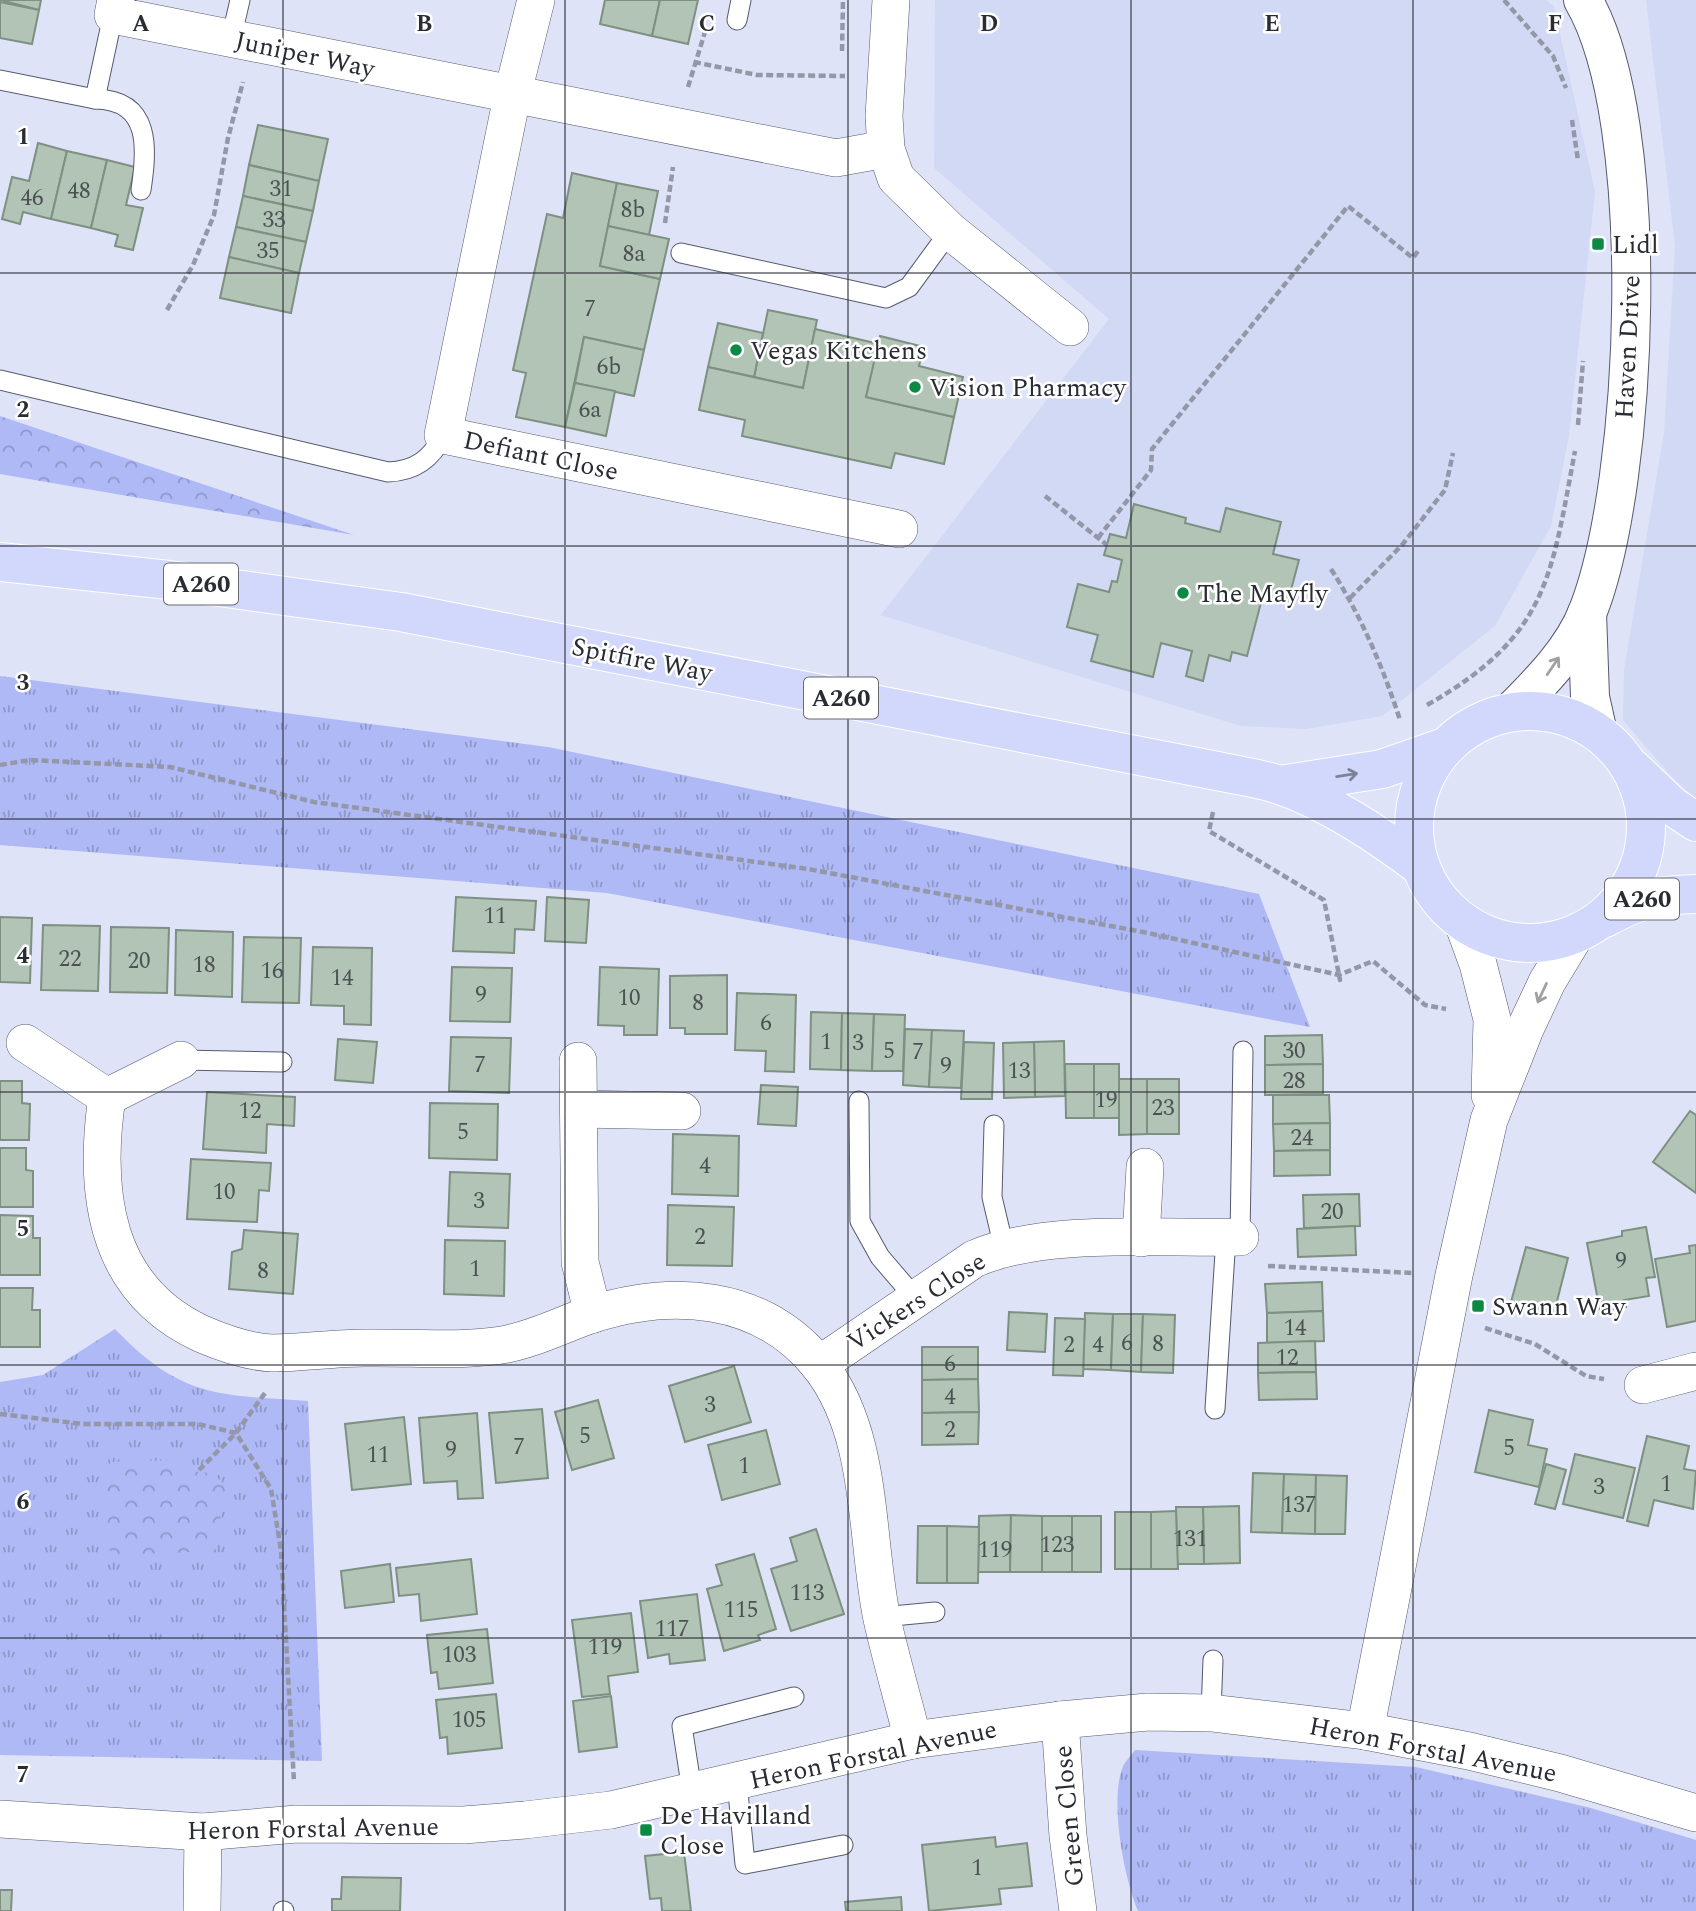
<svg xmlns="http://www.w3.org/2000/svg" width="1696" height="1911" viewBox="0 0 1696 1911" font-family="Spectral,serif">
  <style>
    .built { fill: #d2d9f5 }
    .grass { fill: url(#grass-tufts) }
    .forest { fill: url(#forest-crowns) }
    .building { fill: #b1c4b5; stroke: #7d9081; stroke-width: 2 }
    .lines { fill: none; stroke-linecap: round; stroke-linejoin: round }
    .service-casing { stroke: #565a6d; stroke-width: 21 }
    .minor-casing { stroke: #565a6d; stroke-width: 38 }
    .tertiary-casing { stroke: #565a6d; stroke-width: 40 }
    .primary-casing { stroke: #fff; stroke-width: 40 }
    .path { stroke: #9397a7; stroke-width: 4.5; stroke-dasharray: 7 3.5; stroke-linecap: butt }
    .service { stroke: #fff; stroke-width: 19 }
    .minor { stroke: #fff; stroke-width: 37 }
    .tertiary { stroke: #fff; stroke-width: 38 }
    .primary { stroke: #d1d8fb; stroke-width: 38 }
    .oneway { stroke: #9fa0a4 }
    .oneway2 { stroke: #7e8298 }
    .grid { fill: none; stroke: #2a2c34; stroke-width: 2; stroke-opacity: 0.55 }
    .poi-dot { fill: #0b8945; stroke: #fff; stroke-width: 2.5 }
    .labels { text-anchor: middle; stroke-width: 5; stroke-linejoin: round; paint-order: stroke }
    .number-label { font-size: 23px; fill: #4c5254 }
    .shield { fill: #fff; stroke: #6a6b71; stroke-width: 2 }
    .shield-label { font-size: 24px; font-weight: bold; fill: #2a2c34 }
    .street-label { font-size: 26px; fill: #2a2c34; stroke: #fff }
    .poi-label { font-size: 26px; fill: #2a2c34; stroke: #fff; text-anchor: start }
    .grid-label { font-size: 23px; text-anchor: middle; font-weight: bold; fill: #2a2c34; stroke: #fff; stroke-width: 5; stroke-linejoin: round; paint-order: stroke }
  </style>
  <defs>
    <pattern id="grass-tufts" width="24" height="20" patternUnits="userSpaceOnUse" patternTransform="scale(1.75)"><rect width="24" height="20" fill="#aeb9f6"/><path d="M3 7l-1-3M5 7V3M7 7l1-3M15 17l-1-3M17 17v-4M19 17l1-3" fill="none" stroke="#8e97c8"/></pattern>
    <pattern id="forest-crowns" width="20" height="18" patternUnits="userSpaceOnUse" patternTransform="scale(1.75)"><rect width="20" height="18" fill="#aeb9f6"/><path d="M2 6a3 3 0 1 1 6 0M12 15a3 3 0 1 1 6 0" fill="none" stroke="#8e97c8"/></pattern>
  </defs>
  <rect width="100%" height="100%" fill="#dee3f8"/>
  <g class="built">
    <path d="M935,0H1546L1554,6L1595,192L1569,436L1551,526L1495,626L1382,716L1306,729L1241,726L881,615L1109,319L934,168Z"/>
    <path d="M1646,0H1696V799L1672,777L1623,720L1624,670L1664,433L1675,246Z"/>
  </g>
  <g class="grass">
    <path d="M0,676L548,747L1259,894L1310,1027L607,893L0,845Z"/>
    <path d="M115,1329C181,1398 218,1395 308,1401L322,1761L0,1755V1382L43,1375Z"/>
    <path d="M1135,1750L1416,1767L1591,1808L1696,1840V1911H1138C1124,1878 1110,1803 1122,1769C1124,1762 1131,1756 1135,1750Z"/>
  </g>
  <g class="forest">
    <path d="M0,416L354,535L0,474Z"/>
    <path d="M172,1460L183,1473C202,1470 213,1471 226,1486L215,1551L115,1555L102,1543L103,1471L111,1462Z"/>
  </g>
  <g class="building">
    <path d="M0,0H41L39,10Z"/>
    <path d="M605,0H660L652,36L600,24Z"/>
    <path d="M660,0H698L688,44L652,36Z"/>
    <path d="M0,2L39,10L32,44L0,38Z"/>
    <path d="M258,125L328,139L319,181L249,165Z"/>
    <path d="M38,143L67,151L51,219L23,212L20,224L2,219L12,177L29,181Z"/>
    <path d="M67,151L107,160L91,228L51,219Z"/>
    <path d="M107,160L135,167L126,205L143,208L133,250L115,246L118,235L91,228Z"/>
    <path d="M249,165L319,181L313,211L243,196Z"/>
    <path d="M572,173L617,183L600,266L660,279L644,350L584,337L565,427L516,417L526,373L513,370L547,214L563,218Z"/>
    <path d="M617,183L658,191L649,235L608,226Z"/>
    <path d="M243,196L313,211L306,242L236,227Z"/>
    <path d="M608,226L669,239L660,279L600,266Z"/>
    <path d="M236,227L306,242L299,273L229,257Z"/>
    <path d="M229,257L299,273L291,313L220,298Z"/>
    <path d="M768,310L817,320L803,388L754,377Z"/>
    <path d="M718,323L763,333L754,377L708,367Z"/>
    <path d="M815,329L879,344L866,397L954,417L944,464L895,453L891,468L742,436L745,420L699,410L708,367L803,388Z"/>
    <path d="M880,336L924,347L919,366L963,377L954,417L866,397Z"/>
    <path d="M584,337L644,350L634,396L575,383Z"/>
    <path d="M575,383L615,391L606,436L565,427Z"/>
    <path d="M1134,504L1186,518L1185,523L1220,532L1226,508L1281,522L1273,554L1299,560L1288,601L1263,595L1247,656L1232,652L1230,661L1209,655L1203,681L1186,676L1192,651L1161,643L1153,677L1091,661L1098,635L1067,627L1078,584L1109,592L1112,581L1117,582L1122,560L1104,555L1110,534L1126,538Z"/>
    <path d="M456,897L536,901L534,930L515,929L514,953L453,951Z"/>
    <path d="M547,897L589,900L586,943L545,941Z"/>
    <path d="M0,917L32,918L30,983L0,982Z"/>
    <path d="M43,925L100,926L98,991L41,990Z"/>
    <path d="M111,927L169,928L167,993L110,992Z"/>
    <path d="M176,930L233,932L232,997L175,995Z"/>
    <path d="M244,937L301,938L299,1003L242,1002Z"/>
    <path d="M313,947L372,948L371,1025L344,1024V1006L311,1005Z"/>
    <path d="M452,967L512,968L510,1022L450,1021Z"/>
    <path d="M600,967L659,969L657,1035H624V1026L598,1025Z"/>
    <path d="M727,975V1034H685V1028H670V976Z"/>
    <path d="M737,993L796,995L794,1072L765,1071L766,1051L735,1050Z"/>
    <path d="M811,1012L842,1013L841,1070L810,1069Z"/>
    <path d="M842,1013L874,1014L872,1071L841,1070Z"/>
    <path d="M874,1014L905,1015L903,1071H872Z"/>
    <path d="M905,1029L932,1030L929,1087L903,1085Z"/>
    <path d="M932,1030L964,1031L961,1088L929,1087Z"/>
    <path d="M1322,1035L1323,1064L1265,1065V1036Z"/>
    <path d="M451,1037L511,1038L509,1093L449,1091Z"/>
    <path d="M338,1039L377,1042L373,1083L335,1080Z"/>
    <path d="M1064,1041L1065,1096L1035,1097L1034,1042Z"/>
    <path d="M964,1042L994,1043L992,1099H961Z"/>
    <path d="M1034,1042L1035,1097L1004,1098L1003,1043Z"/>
    <path d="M1065,1064H1094V1118H1066Z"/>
    <rect x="1094" y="1064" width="25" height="54"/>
    <path d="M1323,1064V1094L1265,1095V1065Z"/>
    <path d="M1119,1079H1147V1134L1119,1135Z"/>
    <rect x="1147" y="1079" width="32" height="55"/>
    <path d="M0,1081H22V1103L30,1104L29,1140H0Z"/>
    <path d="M761,1085L798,1087L796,1126L758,1124Z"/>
    <path d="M207,1092L295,1097L294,1126L267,1124L266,1153L203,1149Z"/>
    <path d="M1273,1095H1329L1330,1123L1273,1124Z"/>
    <path d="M430,1103L498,1104L497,1160L429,1158Z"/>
    <path d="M1690,1111L1696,1115V1193L1653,1162Z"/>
    <path d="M1330,1123V1150L1274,1151L1273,1124Z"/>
    <path d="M673,1134L739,1136L738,1196L672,1194Z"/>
    <path d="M0,1148H26V1170L33,1171V1207H0Z"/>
    <path d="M1330,1150V1175L1274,1176V1151Z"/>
    <path d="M191,1159L271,1163L269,1191L259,1190L257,1222L187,1219Z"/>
    <path d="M450,1172L510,1174L508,1228L448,1226Z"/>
    <path d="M1359,1194L1360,1226L1304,1228L1303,1195Z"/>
    <path d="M668,1205L734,1207L732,1266L667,1265Z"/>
    <path d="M0,1215L33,1216V1238H40V1275H0Z"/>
    <path d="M1355,1226L1356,1255L1298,1257L1297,1229Z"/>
    <path d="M1646,1227L1655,1277L1646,1278L1649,1296L1624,1300L1626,1307L1600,1311L1587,1243L1622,1236V1231Z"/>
    <path d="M244,1230L298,1234L293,1294L229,1289L232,1252L242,1249Z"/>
    <path d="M445,1240L505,1241L504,1296L444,1294Z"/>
    <path d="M1696,1245V1321L1667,1327L1655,1259L1690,1253L1689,1246Z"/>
    <path d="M1526,1247L1568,1258L1554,1313L1511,1302Z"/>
    <path d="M1322,1282L1323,1311L1267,1313L1265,1284Z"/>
    <path d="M0,1288H33L32,1310H40V1347H0Z"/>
    <path d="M1323,1311L1324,1341L1267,1343V1313Z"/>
    <path d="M1009,1312L1047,1314L1045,1352L1007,1350Z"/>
    <path d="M1085,1313L1113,1314L1111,1370L1083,1369Z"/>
    <path d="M1113,1314H1143L1141,1372L1111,1370Z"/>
    <path d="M1143,1314L1175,1315L1173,1373L1141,1372Z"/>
    <path d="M1055,1318L1085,1319L1083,1376L1053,1375Z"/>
    <path d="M1315,1341L1316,1372L1258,1373V1343Z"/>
    <path d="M922,1347H978V1379L922,1380Z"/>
    <path d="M734,1366L751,1422L685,1442L669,1386Z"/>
    <path d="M1316,1372L1317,1399L1259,1400L1258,1373Z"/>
    <path d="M978,1379L979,1412L922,1413V1380Z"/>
    <path d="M598,1400L614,1458L572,1470L555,1412Z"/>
    <path d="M542,1409L548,1478L496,1483L489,1413Z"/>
    <path d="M1489,1410L1533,1420L1528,1445L1547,1449L1539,1487L1475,1472Z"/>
    <path d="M979,1412L978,1444L922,1445V1413Z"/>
    <path d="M477,1413L483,1498L458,1499L457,1481L424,1483L419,1418Z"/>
    <path d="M404,1417L411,1484L352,1490L345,1424Z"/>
    <path d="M766,1430L780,1484L722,1500L708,1445Z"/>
    <path d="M1647,1436L1689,1446L1684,1469L1696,1471L1693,1509L1654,1500L1648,1526L1627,1521Z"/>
    <path d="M1575,1454L1635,1468L1623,1518L1563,1504Z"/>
    <path d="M1546,1464L1566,1470L1555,1509L1535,1504Z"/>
    <path d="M1253,1473L1284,1474L1282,1533L1251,1532Z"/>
    <path d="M1284,1474L1316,1475L1315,1534L1282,1533Z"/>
    <path d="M1316,1475L1347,1476L1345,1534H1315Z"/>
    <path d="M1239,1506L1240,1563L1204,1564L1203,1507Z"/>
    <path d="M1176,1507H1203L1204,1564H1177Z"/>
    <path d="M1176,1511L1178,1569H1151V1512Z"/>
    <rect x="1115" y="1512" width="36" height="57"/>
    <path d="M1011,1515L1010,1572H978L979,1516Z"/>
    <path d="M1011,1515L1042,1516V1572H1010Z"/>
    <rect x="1042" y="1516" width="30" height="56"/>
    <rect x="1072" y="1516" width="29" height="56"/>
    <path d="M918,1526H947V1583H917Z"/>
    <path d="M947,1526L979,1527L978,1583H947Z"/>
    <path d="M816,1529L844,1614L791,1631L771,1569L797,1561L790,1538Z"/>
    <path d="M754,1554L776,1629L758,1635L760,1640L724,1651L707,1589L722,1585L716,1565Z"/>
    <path d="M471,1559L477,1614L421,1621L419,1594L399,1596L396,1568Z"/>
    <path d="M390,1564L394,1602L345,1608L341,1571Z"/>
    <path d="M697,1594L705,1660L670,1664L669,1654L648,1658L640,1601Z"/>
    <path d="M631,1613L638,1672L608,1676L610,1694L582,1697L572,1620Z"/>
    <path d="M487,1629L493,1683L439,1689L437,1672L431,1673L427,1635Z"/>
    <path d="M496,1694L502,1748L448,1754L447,1737L440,1738L436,1700Z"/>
    <path d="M611,1696L617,1747L579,1752L573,1701Z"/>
    <path d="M995,1837L996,1847L1027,1843L1032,1886L999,1889L1001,1904L929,1911L922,1845Z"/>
    <path d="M684,1852L691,1911H662L661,1898L650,1899L645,1856Z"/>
    <path d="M342,1877L401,1878L400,1911H332V1899H341Z"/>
    <path d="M0,1890H12L11,1911H0Z"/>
    <path d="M901,1897L902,1911H846L845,1902Z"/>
  </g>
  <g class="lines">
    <defs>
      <g id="service">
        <path d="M737,20L741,0"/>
        <path d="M231,39L240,0"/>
        <path d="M0,80L95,99L113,15"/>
        <path d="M95,99C152,100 147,150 141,190"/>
        <path d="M681,253L886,298L909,287L950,231"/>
        <path d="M0,380L388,472C415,471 432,459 443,435"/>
        <path d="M181,1060L282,1062"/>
        <path d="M859,1101L860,1221L880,1257L916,1299"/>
        <path d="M994,1125L992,1197L1004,1248"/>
        <path d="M1240,1237L1243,1051"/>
        <path d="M1215,1409L1226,1237"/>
        <path d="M882,1617L935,1612"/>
        <path d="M1211,1713L1213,1660"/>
        <path d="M737,1782L745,1864L843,1845"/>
        <path d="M692,1791L682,1726L794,1697"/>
        <path d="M283,1911H284"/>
      </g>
      <g id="minor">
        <path d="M116,0L113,15L836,158L886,149"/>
        <path d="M536,0L513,92L443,435L899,529"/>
        <path d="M891,0L884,116L886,149L896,178L950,231L1070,327"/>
        <path d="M1463,923L1478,964L1492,1019L1490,1095"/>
        <path d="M25,1043L107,1097L181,1060"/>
        <path d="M578,1061L580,1262L593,1314"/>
        <path d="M107,1097C93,1192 104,1289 202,1334C223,1343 248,1352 272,1353C302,1353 333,1348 364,1348C410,1347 456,1352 502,1345C532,1340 561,1325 590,1315C671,1289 761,1293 819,1365C874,1434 865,1537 882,1619C891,1659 903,1700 913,1740"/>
        <path d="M579,1109L682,1111"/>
        <path d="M1141,1238L1145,1167"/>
        <path d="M819,1365L974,1259C1044,1228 1162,1239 1240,1237"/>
        <path d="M1643,1385L1696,1371"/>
        <path d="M1060,1720L1068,1836L1078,1911"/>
        <path d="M1365,1731L1454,1275L1489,1120L1525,1029L1547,982L1576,934"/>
        <path d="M0,1819L203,1832L297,1824L464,1825L525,1820L611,1810L913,1740L1060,1720L1148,1712L1211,1713L1365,1731L1469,1751L1560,1773L1696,1813"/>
        <path d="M202,1911L203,1832"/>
      </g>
      <g id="tertiary">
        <path d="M1587,613L1590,697L1598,733"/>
        <path d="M1511,712C1540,683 1573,650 1588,611C1639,481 1654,121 1583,0"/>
      </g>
      <g id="primary">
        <path d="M0,562L169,580L401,612L1222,772C1241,776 1262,779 1280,785C1331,803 1377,834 1420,866"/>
        <circle cx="1530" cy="827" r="116"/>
        <path d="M1632,768L1672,806L1696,822"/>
        <path d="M1280,785L1382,769L1445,747"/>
        <path d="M1605,918C1639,899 1657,895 1696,894"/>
      </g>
    </defs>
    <use href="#service" class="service-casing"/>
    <use href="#minor" class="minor-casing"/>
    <use href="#tertiary" class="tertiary-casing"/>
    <use href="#primary" class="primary-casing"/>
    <g class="path">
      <path d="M1504,0L1553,56L1566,88"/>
      <path d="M842,51L843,0"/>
      <path d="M694,62L757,75L845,76"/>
      <path d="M688,87L705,32"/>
      <path d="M1572,120L1578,160"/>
      <path d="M665,223L673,167"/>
      <path d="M167,310L193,265L214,215L228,138L243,82"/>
      <path d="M1578,425L1583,361"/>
      <path d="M1045,496L1107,545"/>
      <path d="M1098,538L1151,470L1152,449L1348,206L1413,258L1418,251"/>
      <path d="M1331,569C1361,616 1383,667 1400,720"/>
      <path d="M1350,598L1402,545L1445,490L1453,453"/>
      <path d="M1427,705C1548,636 1551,578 1575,451"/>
      <path d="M0,765L30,760L170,767L314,802L808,869L1148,933L1339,975L1373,961L1425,1005L1446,1009"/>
      <path d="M1213,812L1209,831L1324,900L1340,980L1339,975"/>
      <path d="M1268,1266L1413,1273"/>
      <path d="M1485,1328L1535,1344L1586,1376L1604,1379"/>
      <path d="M0,1414L83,1424H198L236,1433L271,1489L281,1550L294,1782"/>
      <path d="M199,1470L236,1433L265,1393"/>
    </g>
    <use href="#service" class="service"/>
    <use href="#minor" class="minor"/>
    <use href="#tertiary" class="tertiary"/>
    <use href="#primary" class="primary"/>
  </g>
  <defs><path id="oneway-shaft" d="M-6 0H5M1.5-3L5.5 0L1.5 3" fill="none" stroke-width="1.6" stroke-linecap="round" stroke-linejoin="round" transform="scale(1.75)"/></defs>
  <g class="oneway">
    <use href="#oneway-shaft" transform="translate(1553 666) rotate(-56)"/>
    <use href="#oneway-shaft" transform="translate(1542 993) rotate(115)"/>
  </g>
  <use class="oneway2" href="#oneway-shaft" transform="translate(1347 775) rotate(-9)"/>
  <path class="grid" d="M283,0V1911M565,0V1911M848,0V1911M1131,0V1911M1413,0V1911M0,273H1696M0,546H1696M0,819H1696M0,1092H1696M0,1365H1696M0,1638H1696"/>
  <g class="poi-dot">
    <rect x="1591" y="237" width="14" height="14" rx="3.5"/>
    <circle cx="736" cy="350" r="7"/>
    <circle cx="915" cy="387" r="7"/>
    <circle cx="1183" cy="593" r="7"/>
    <rect x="1471" y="1299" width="14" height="14" rx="3.5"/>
    <rect x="639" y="1823" width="14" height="14" rx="3.5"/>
  </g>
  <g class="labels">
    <g class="number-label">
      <text x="281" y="196">31</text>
      <text x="79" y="198">48</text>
      <text x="32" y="205">46</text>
      <text x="633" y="217">8b</text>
      <text x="274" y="227">33</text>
      <text x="268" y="258">35</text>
      <text x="634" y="261">8a</text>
      <text x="590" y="316">7</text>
      <text x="609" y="374">6b</text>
      <text x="590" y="417">6a</text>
      <text x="495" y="923">11</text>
      <text x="70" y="966">22</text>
      <text x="139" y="968">20</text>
      <text x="204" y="972">18</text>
      <text x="272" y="978">16</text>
      <text x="342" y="985">14</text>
      <text x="481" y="1002">9</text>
      <text x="629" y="1005">10</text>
      <text x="698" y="1010">8</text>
      <text x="766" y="1030">6</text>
      <text x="826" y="1049">1</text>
      <text x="858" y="1050">3</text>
      <text x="889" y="1058">5</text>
      <text x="1294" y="1058">30</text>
      <text x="918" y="1059">7</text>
      <text x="480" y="1072">7</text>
      <text x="946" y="1073">9</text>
      <text x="1019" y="1078">13</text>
      <text x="1294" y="1088">28</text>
      <text x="1106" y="1107">19</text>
      <text x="1163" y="1115">23</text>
      <text x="250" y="1118">12</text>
      <text x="463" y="1139">5</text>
      <text x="1302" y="1145">24</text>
      <text x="705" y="1173">4</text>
      <text x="224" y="1199">10</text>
      <text x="479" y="1208">3</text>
      <text x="1332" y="1219">20</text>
      <text x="700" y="1244">2</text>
      <text x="1621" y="1268">9</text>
      <text x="475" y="1276">1</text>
      <text x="263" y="1278">8</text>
      <text x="1295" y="1335">14</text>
      <text x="1127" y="1350">6</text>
      <text x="1158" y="1351">8</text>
      <text x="1069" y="1352">2</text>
      <text x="1098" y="1352">4</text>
      <text x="1287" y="1365">12</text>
      <text x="950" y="1371">6</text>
      <text x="950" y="1404">4</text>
      <text x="710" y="1412">3</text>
      <text x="950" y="1437">2</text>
      <text x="585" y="1443">5</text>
      <text x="519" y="1454">7</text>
      <text x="1509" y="1455">5</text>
      <text x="451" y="1457">9</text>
      <text x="378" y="1462">11</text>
      <text x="744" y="1473">1</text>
      <text x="1666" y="1491">1</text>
      <text x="1599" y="1494">3</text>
      <text x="1299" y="1512">137</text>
      <text x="1190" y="1546">131</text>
      <text x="1057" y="1552">123</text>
      <text x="995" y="1557">119</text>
      <text x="807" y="1600">113</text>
      <text x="741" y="1617">115</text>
      <text x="672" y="1636">117</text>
      <text x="605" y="1654">119</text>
      <text x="459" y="1662">103</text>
      <text x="469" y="1727">105</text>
      <text x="977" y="1875">1</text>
    </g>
    <g class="shield">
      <rect x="164" y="563.5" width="74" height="41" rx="5"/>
      <rect x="804" y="677.5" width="74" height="41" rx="5"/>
      <rect x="1605" y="878.5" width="74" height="41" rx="5"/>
    </g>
    <g class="shield-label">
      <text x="201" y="592">A260</text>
      <text x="841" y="706">A260</text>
      <text x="1642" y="907">A260</text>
    </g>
    <g class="street-label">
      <text transform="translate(305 54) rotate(12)" y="9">Juniper Way</text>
      <text transform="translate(1627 347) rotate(-87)" y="9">Haven Drive</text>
      <text transform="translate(541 455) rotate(12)" y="9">Defiant Close</text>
      <text transform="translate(642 659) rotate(11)" y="9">Spitfire Way</text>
      <text transform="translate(916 1301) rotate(-33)" y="9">Vickers Close</text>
      <text transform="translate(1433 1749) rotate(11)" y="9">Heron Forstal Avenue</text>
      <text transform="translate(873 1754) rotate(-12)" y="9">Heron Forstal Avenue</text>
      <text transform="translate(1068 1816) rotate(-95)" y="9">Green Close</text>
      <text transform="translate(313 1828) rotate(-1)" y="9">Heron Forstal Avenue</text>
    </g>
    <g class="poi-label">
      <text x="1612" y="253">Lidl</text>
      <text x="750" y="359">Vegas Kitchens</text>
      <text x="929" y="396">Vision Pharmacy</text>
      <text x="1197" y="602">The Mayfly</text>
      <text x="1492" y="1315">Swann Way</text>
      <text x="660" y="1824">De Havilland<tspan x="660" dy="30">Close</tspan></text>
    </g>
  </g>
  <g class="grid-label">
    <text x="141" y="31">A</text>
    <text x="424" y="31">B</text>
    <text x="707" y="31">C</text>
    <text x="989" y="31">D</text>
    <text x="1272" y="31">E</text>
    <text x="1555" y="31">F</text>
    <text x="23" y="144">1</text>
    <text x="23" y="417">2</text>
    <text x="23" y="690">3</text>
    <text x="23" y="963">4</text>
    <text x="23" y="1236">5</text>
    <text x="23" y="1509">6</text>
    <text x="23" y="1782">7</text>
  </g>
</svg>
